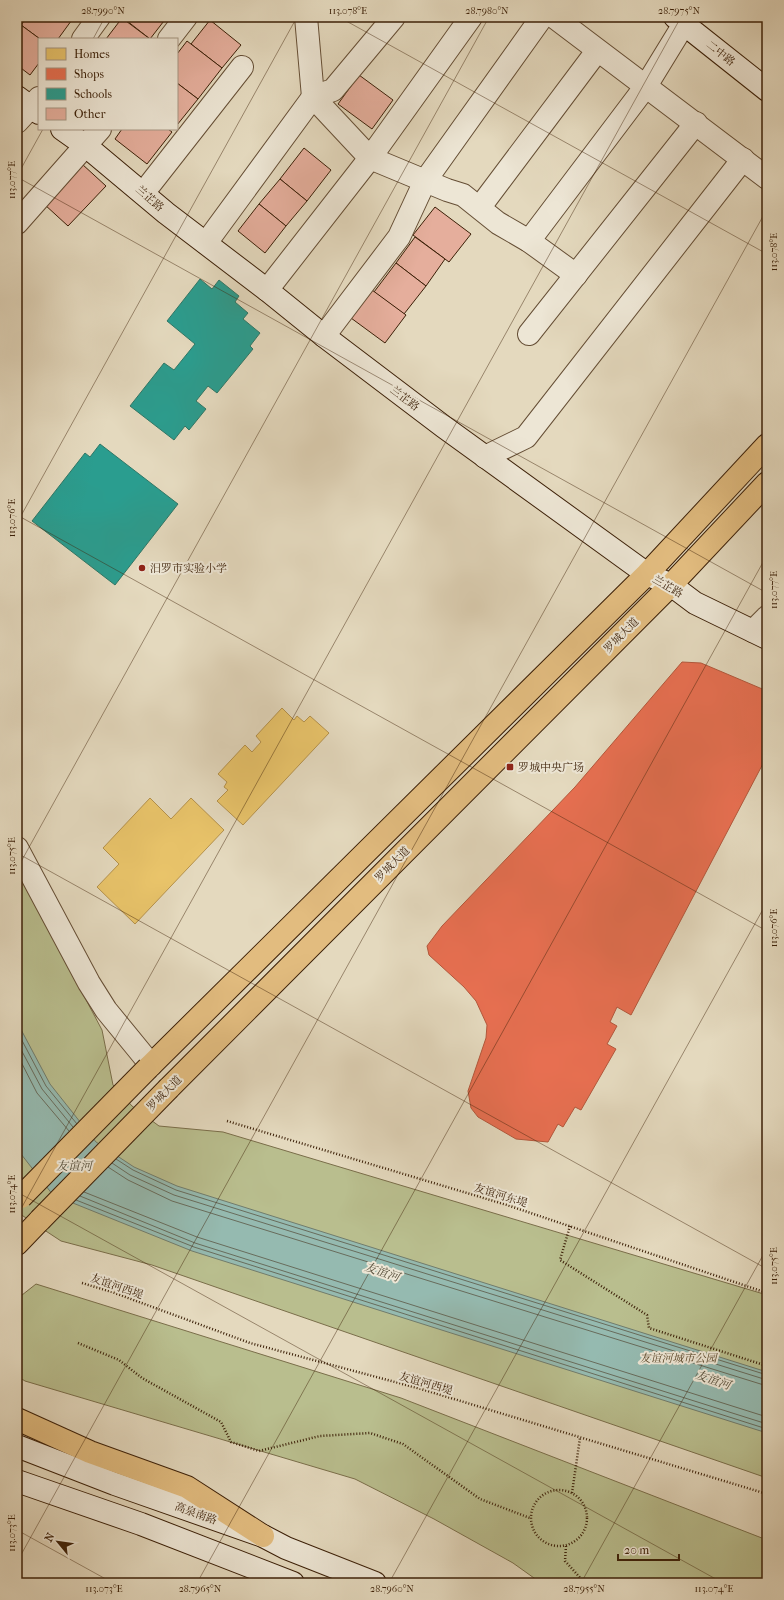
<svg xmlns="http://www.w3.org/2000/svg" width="784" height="1600" viewBox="0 0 784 1600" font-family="'IM FELL French Canon','Noto Serif SC',serif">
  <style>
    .green { fill: #b9be8e; stroke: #7a6e4a }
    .water { fill: #95bab0; stroke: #717c6c }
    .homes { fill: #e9c46a; stroke: #b5924c }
    .shops { fill: #e76f51; stroke: #b3573b }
    .schools { fill: #2a9d8f; stroke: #2f7766 }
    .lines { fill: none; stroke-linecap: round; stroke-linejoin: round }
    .shore { stroke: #686c5c; stroke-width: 1 }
    .building { fill: #e5ae9c; stroke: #3b1f07 }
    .street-casing { stroke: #654e35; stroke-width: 24 }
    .secondary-casing { stroke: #3b1f07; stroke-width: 24 }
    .primary-casing { stroke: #3b1f07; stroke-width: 24 }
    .highway-casing { stroke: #3b1f07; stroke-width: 24 }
    .path { stroke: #3b1f07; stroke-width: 2.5; stroke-dasharray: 1 2; stroke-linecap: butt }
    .street { stroke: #ede6d5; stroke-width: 22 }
    .secondary { stroke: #ede6d5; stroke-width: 22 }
    .primary { stroke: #e2bc7f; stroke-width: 22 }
    .highway { stroke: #e2bc7f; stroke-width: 22 }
    .highway-bridge-casing { stroke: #3b1f07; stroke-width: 24; stroke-linecap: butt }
    .highway-bridge { stroke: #e2bc7f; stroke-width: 22 }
    .ticks { fill: none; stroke: #3b1f07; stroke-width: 1; stroke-opacity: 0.45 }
    .poi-dot { fill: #8f2418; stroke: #ede6d5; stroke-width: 1.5 }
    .labels { text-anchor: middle; stroke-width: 4; stroke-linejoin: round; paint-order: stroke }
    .street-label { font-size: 11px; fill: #3b1f07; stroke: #ede6d5 }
    .poi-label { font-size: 11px; fill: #3b1f07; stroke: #ede6d5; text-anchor: start }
    .park-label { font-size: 11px; font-style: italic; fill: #5a4729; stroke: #ede6d5 }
    .water-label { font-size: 12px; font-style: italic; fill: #564e3a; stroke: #ede6d5 }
    .neatline { fill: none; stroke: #3b1f07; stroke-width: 1.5 }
    .ticks-label { font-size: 10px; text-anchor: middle; fill: #3b1f07 }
  </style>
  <rect width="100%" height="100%" fill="#e4d9be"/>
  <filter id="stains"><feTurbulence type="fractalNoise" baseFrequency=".005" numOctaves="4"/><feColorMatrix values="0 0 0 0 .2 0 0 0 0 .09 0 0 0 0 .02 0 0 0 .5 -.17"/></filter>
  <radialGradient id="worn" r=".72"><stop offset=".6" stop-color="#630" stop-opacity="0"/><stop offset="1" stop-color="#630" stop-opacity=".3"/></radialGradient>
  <g class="green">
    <path d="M17,869L102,1030L113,1085L132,1106L159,1126L223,1132L767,1295V1478L152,1265L61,1241L17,1212Z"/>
    <path d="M36,1284L401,1398L767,1540V1583H541L513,1563L434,1519L355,1479L25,1381L17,1376V1299Z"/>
  </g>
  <path class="water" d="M17,1022L50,1084L96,1142L134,1167L177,1186L767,1372V1433L192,1251L53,1195L21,1154L17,1145Z"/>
  <g class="homes">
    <path d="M282,708L294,720L297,716L304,722L310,716L329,733L243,825L217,801L228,790L224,787L227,782L218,774L245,745L252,752L261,742L256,736Z"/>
    <path d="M150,798L171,819L191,798L224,830L135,924L97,887L119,864L103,848Z"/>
  </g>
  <path class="shops" d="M682,662L701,663L767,691V756L631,1015L617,1007L610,1022L617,1026L607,1044L616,1049L581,1110L575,1107L563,1127L558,1124L548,1142L516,1139L478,1117L471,1108L468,1091L486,1038L487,1025L476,1001L464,987L429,955L427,946L442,926L575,787Z"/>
  <g class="schools">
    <path d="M200,279L212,289L219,280L239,296L235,302L248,313L243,319L260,333L250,346L253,349L217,393L208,386L196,401L206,409L189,430L185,426L174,440L130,406L164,363L174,370L195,344L167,321Z"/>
    <path d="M100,444L178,504L115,585L32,521L85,453L90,457Z"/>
  </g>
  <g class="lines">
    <g class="shore">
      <path d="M17,1031L46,1086L77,1124"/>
      <path d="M17,1042L42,1089L73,1127"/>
      <path d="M17,1054L37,1093L69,1131"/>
      <path d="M116,1159L133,1170L176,1190L767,1375"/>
      <path d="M112,1163L130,1175L174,1195L767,1380"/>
      <path d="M108,1167L128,1180L172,1201L767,1386"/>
      <path d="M84,1192L197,1237L767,1417"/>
      <path d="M80,1196L195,1243L767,1424"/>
      <path d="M76,1200L194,1247L767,1429"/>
    </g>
  </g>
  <g class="building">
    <path d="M27,17H74L58,39H40L21,25Z"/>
    <path d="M122,17H167L150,39Z"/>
    <path d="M122,18L150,39H106Z"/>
    <path d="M210,20L241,45L222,68L191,44Z"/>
    <path d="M21,25L40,39L39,63L30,75L17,65V30Z"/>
    <path d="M187,41L222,68L198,99L177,83V54Z"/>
    <path d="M359,75L393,100L372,129L338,104Z"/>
    <path d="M177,83L198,99L177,125Z"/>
    <path d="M122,129H168L172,132L147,164L115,139Z"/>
    <path d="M304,148L331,170L307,201L280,179Z"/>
    <path d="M82,164L106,186L68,226L44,204Z"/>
    <path d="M280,179L307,201L286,226L259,204Z"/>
    <path d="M259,204L286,226L265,253L238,231Z"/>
    <path d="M435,207L471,234L449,262L413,235Z"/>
    <path d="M415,237L445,259L426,286L396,263Z"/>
    <path d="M396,263L426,286L404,314L374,292Z"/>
    <path d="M372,290L406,315L385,343L351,318Z"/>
  </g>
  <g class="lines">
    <defs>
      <g id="street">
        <path d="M306,17L313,97L370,158L447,190L463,195L498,223L529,241L576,275"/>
        <path d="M554,17L767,178"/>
        <path d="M83,39L99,17"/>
        <path d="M169,39L186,17"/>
        <path d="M17,122L39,98"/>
        <path d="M144,192L242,67"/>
        <path d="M480,207L597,51"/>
        <path d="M17,223L100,129"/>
        <path d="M529,241L646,86L684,24"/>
        <path d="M206,243L313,97L333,90L394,17"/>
        <path d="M267,290L370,158L471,17"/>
        <path d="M529,334L696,123"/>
        <path d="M324,336L399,237L425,181L542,17"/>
        <path d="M485,457L526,437L743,159"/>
        <path d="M753,631L767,617"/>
        <path d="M17,848L89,983L106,1010L151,1065"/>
      </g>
      <g id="secondary">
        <path d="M675,17L767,90"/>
        <path d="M17,97L39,113"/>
        <path d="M62,129L86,146L166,213L267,290L324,336L444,427L647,574L671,585L695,603L767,638"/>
        <path d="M17,1446L115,1484L263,1536L286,1548L375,1583"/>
        <path d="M17,1481L141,1524L293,1583"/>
      </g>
      <path id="primary" d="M17,1419L90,1452L187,1487L263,1536"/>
      <g id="highway">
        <path d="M148,1068L647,574L767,445"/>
        <path d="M169,1088L671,585L767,483"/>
        <path d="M17,1244L40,1220"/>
      </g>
    </defs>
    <use href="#street" class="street-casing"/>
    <use href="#secondary" class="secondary-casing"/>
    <use href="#primary" class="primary-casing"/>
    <use href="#highway" class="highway-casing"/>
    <g class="path">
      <path d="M227,1121L507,1205L767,1293"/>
      <path d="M570,1226L560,1260L647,1315L649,1328L767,1366"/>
      <path d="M82,1283L112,1292L250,1343L421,1389L767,1494"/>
      <path d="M78,1343L119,1360L142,1378L221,1422L231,1442L259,1451L320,1436L370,1433L403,1444L480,1499L530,1518"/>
      <circle cx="559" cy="1518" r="28"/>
      <path d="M572,1493L580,1438"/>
      <path d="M566,1546L565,1561L585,1583"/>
    </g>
    <use href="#street" class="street"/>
    <use href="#secondary" class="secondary"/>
    <use href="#primary" class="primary"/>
    <use href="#highway" class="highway"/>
    <defs>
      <g id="highway-bridge">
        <path d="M21,1197L148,1068"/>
        <path d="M40,1220L169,1088"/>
      </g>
    </defs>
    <use href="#highway-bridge" class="highway-bridge-casing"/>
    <use href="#highway-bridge" class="highway-bridge"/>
  </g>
  <path class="ticks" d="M339,17L767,254M93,39L105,17M17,176L43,129M17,177L767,593M17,515L767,931M17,523L297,17M17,853L767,1269M17,869L489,17M17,1192L723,1583M17,1216L681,17M17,1530L113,1583M17,1562L767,209M197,1583L767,555M389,1583L767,902M581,1583L767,1248"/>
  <g class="poi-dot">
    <circle cx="142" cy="568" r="4"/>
    <rect x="506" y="763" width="8" height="8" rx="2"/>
  </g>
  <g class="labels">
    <g class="street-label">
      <text transform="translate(721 53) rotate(38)" y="4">二中路</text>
      <text transform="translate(150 198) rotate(41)" y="4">兰芷路</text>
      <text transform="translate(405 398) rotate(37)" y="4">兰芷路</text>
      <text transform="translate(668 586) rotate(30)" y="4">兰芷路</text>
      <text transform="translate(621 635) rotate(-45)" y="4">罗城大道</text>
      <text transform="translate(392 864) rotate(-45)" y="4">罗城大道</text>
      <text transform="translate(164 1093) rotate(-45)" y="4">罗城大道</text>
      <text transform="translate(501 1195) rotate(17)" y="4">友谊河东堤</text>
      <text transform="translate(117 1286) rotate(19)" y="4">友谊河西堤</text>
      <text transform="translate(426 1383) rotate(16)" y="4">友谊河西堤</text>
      <text transform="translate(196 1513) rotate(20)" y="4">高泉南路</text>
    </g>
    <g class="poi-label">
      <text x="150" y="572">汨罗市实验小学</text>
      <text x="518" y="771">罗城中央广场</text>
    </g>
    <g class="park-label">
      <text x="678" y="1362">友谊河城市公园</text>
    </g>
    <g class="water-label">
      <text x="74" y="1170">友谊河</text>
      <text transform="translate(382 1272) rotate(18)" y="4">友谊河</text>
      <text transform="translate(713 1380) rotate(18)" y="4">友谊河</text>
    </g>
  </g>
  <rect width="784" height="1600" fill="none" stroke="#e4d9be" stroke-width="44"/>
  <rect x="38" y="38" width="140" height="92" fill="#ede6d5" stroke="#a69683"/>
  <rect x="46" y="48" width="20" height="12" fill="#e9c46a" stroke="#a69683"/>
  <text x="74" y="58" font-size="12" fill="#3b1f07">Homes</text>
  <rect x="46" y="68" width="20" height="12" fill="#e76f51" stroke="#a69683"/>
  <text x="74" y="78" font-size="12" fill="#3b1f07">Shops</text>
  <rect x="46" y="88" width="20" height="12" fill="#2a9d8f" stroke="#a69683"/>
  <text x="74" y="98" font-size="12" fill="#3b1f07">Schools</text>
  <rect x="46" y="108" width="20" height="12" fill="#e5ae9c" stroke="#a69683"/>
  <text x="74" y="118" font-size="12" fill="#3b1f07">Other</text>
  <g transform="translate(58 1542) rotate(299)" stroke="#ede6d5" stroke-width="3" paint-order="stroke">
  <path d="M0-3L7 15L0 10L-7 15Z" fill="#3b1f07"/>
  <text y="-6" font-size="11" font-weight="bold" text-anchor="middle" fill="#3b1f07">N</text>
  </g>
  <path d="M618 1554v6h61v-6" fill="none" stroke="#3b1f07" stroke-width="2"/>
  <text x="624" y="1554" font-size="12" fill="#3b1f07" stroke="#ede6d5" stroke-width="3" paint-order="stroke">20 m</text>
  <rect x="22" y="22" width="740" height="1556" class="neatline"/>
  <g class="ticks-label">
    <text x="103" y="14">28.7990°N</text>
    <text x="348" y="14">113.078°E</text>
    <text x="487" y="14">28.7980°N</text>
    <text x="679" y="14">28.7975°N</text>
    <text transform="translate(11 180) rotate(-90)" y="4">113.077°E</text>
    <text transform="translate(773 252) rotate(-90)" y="4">113.078°E</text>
    <text transform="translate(11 518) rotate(-90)" y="4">113.076°E</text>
    <text transform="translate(773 590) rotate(-90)" y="4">113.077°E</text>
    <text transform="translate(11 856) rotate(-90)" y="4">113.075°E</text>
    <text transform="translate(773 928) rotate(-90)" y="4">113.076°E</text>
    <text transform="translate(11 1194) rotate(-90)" y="4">113.074°E</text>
    <text transform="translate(773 1266) rotate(-90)" y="4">113.075°E</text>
    <text transform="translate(11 1533) rotate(-90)" y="4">113.073°E</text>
    <text x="104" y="1592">113.073°E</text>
    <text x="200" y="1592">28.7965°N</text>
    <text x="392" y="1592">28.7960°N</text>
    <text x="584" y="1592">28.7955°N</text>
    <text x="714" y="1592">113.074°E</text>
  </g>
  <rect width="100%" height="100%" filter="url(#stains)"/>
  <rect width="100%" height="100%" fill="url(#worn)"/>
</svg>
